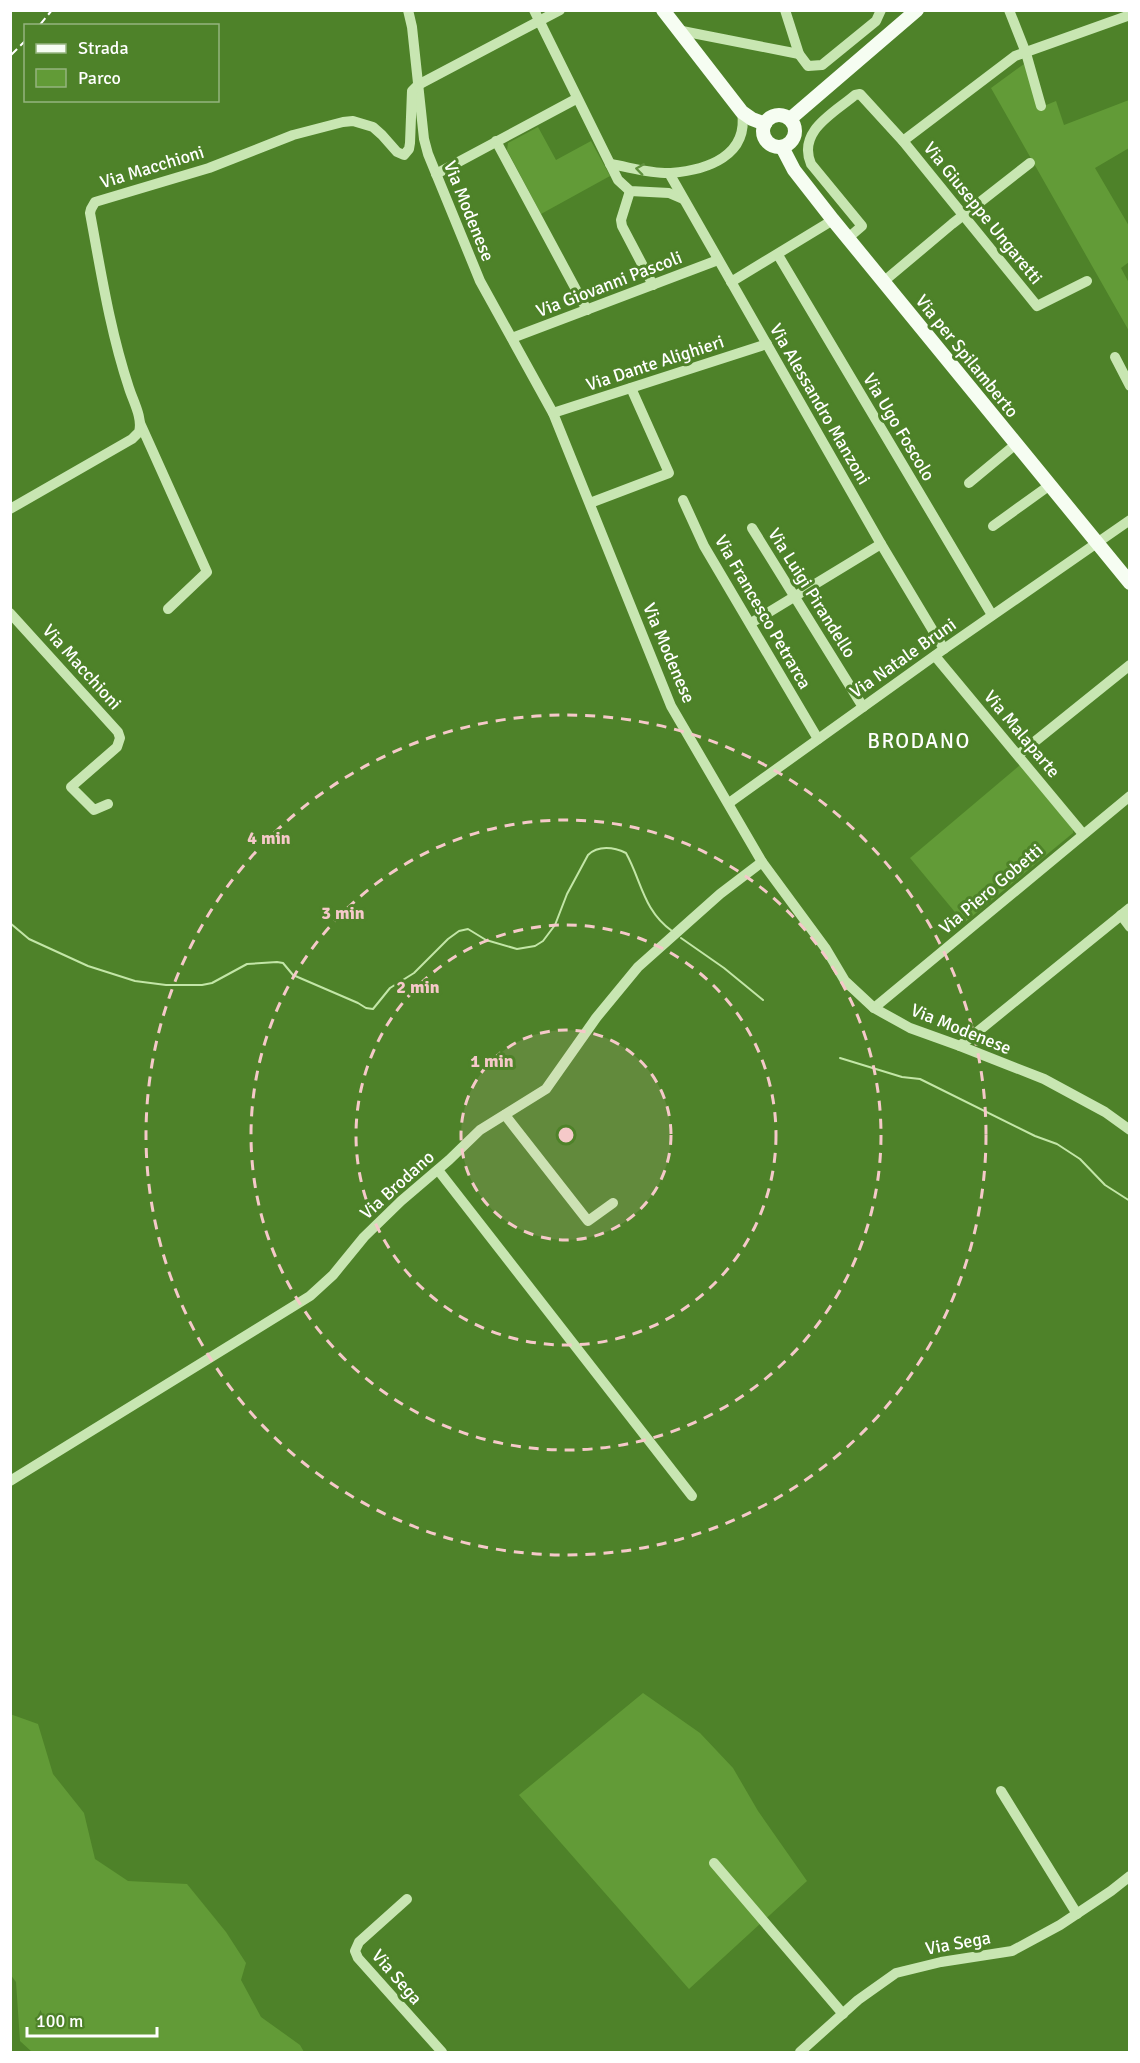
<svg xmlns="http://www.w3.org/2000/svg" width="1140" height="2063" viewBox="0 0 1140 2063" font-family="Signika,sans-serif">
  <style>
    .green { fill: #629b37 }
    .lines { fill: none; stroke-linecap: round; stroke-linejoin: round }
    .stream { stroke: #c3e6a7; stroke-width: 2 }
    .minor { stroke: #c8e6b2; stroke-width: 10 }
    .major { stroke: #f6fdf2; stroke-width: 14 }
    .rail { stroke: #fff; stroke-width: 2; stroke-dasharray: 10 4.5; stroke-linecap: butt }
    .oneway { stroke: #60913e }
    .ring { fill: none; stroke: #f5c9c9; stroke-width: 3; stroke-dasharray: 10 8 }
    .labels { text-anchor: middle; stroke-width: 6; stroke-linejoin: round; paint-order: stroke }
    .street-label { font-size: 18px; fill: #fff; stroke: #4e8229 }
    .quarter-label { font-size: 21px; letter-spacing: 1.5px; fill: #fff; stroke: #4e8229 }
    .centre { fill: #f5c9c9; stroke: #4e8229; stroke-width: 3 }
    .ring-label { font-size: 18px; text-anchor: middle; font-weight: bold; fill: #f5c9c9; stroke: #4e8229; stroke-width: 6; stroke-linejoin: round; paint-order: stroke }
  </style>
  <rect width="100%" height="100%" fill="#4e8229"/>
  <g class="green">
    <path d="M1024,64L1039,108L1056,101L1064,125L1129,100V148L1095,168L1129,226V262L1121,268L1129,283V331L991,88Z"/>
    <path d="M538,127L556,160L591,141L610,176L541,214L507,150L508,143Z"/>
    <path d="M1020,765L1073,829V833L964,923L910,858Z"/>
    <path d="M643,1693L700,1733L733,1768L758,1811L807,1881L689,1989L519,1795Z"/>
    <path d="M10,1714L38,1724L53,1774L84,1813L95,1859L128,1881L187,1884L226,1932L246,1963L241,1980L261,2017L300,2045L304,2052H32L20,2041L16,1982L10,1974Z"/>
  </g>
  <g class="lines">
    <g class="stream">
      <path d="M10,923L29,939L88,966L135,981L166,985H202L212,983L247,964L277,962L283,963L293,975L358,1003L366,1008L373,1009L390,988L414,973L448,939L459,931L468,929L486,940L517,949L535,946L543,941L555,925L567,894L588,855C598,845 614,847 626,853C642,882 643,910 672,931"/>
      <path d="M681,938L724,968L763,1000"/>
      <path d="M840,1058L902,1077L920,1079L1035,1136L1057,1144L1080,1159L1105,1185L1130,1201"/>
    </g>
    <g class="minor">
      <path d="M408,10L412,27L424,139L428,154L480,281L553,413L671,706L762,862L826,949L845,981L874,1008L910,1028L960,1046L1044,1079L1105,1112L1130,1130"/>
      <path d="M534,10L618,180L630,191L669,193L683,199"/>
      <path d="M785,10L799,54L808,66L822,65L876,21L881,10"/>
      <path d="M1009,10L1026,53L1041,106"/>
      <path d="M677,30L799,54"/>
      <path d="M496,141L587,310"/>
      <path d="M903,141L1015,56L1130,15"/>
      <path d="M610,164C629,167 652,174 671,173C707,170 749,156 742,112"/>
      <path d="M669,173L881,544L944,649"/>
      <path d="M436,174L576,99"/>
      <path d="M630,191L621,220L622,226L653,285"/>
      <path d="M848,238L862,226L811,164C797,131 834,113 855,95L860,94L903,141L1037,306L1087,281"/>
      <path d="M778,255L992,615"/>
      <path d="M731,282L833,220"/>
      <path d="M883,282L952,224L1030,163"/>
      <path d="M512,338L718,260"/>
      <path d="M1115,357L1130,386"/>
      <path d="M553,413L767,344"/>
      <path d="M140,423L207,572L168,609"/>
      <path d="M969,483L1016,444"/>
      <path d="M683,500L704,546L818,739"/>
      <path d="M590,503L669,473L631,388"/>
      <path d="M10,509L132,439L139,432C143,418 133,401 129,388C110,331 101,272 90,213L91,209L95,202L209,168L293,135L343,122L353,121L373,127L382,135L397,152L404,155L409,149L410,143L412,91L418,85L560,10"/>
      <path d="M993,526L1050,485"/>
      <path d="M752,528L863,707"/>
      <path d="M10,613L118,732L120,738L117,747L71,787L94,810L108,804"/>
      <path d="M751,623L881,544"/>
      <path d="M935,656L1083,834"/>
      <path d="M1018,755L1130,665"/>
      <path d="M729,803L944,649L1130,520"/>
      <path d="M1121,915L1130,927"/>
      <path d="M874,1008L1130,796"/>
      <path d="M960,1046L1130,908"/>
      <path d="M505,1115L588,1221L613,1203"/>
      <path d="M438,1170L692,1496"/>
      <path d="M10,1481L310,1296L333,1275L364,1237L401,1201L449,1160L480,1130L546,1089L596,1018L638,967L720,894L762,862"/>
      <path d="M1001,1791L1077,1914"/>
      <path d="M714,1863L843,2014"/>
      <path d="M407,1899L359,1942L355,1951L358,1958L442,2052"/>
      <path d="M800,2052L858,2000L896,1973L941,1962L1012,1951L1060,1925L1111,1891L1130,1876"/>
    </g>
    <g class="major">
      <path d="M663,10L742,112L752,119L765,124"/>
      <circle cx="779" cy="131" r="16"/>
      <path d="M790,119L917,10"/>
      <path d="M782,147L794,170L833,220L1130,583"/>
    </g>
    <g class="rail">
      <path d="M39,26L52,10"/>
      <path d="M10,56L26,40"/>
    </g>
  </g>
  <defs><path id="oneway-chevron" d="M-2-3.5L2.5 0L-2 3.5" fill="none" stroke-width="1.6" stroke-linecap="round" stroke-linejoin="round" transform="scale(1.5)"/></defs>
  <use class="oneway" href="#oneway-chevron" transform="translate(640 169) rotate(-172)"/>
  <circle cx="566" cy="1135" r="105" fill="#f5c9c9" fill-opacity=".12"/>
  <g class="ring">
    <circle cx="566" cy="1135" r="105"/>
    <circle cx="566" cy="1135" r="210"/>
    <circle cx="566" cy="1135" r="315"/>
    <circle cx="566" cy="1135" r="420"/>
  </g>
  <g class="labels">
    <g class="street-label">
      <text transform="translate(152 167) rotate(-17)" y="6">Via Macchioni</text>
      <text transform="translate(469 211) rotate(68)" y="6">Via Modenese</text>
      <text transform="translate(983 213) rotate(51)" y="6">Via Giuseppe Ungaretti</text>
      <text transform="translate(609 284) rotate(-21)" y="6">Via Giovanni Pascoli</text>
      <text transform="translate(967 356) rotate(51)" y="6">Via per Spilamberto</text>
      <text transform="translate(655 363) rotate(-18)" y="6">Via Dante Alighieri</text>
      <text transform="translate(820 404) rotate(60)" y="6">Via Alessandro Manzoni</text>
      <text transform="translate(899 427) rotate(59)" y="6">Via Ugo Foscolo</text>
      <text transform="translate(812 593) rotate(58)" y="6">Via Luigi Pirandello</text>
      <text transform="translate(763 612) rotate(60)" y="6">Via Francesco Petrarca</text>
      <text transform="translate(669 653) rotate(67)" y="6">Via Modenese</text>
      <text transform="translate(903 658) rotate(-35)" y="6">Via Natale Bruni</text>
      <text transform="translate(82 667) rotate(48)" y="6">Via Macchioni</text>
      <text transform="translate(1022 734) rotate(50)" y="6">Via Malaparte</text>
      <text transform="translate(991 889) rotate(-40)" y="6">Via Piero Gobetti</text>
      <text transform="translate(961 1029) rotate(22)" y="6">Via Modenese</text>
      <text transform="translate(397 1185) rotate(-42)" y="6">Via Brodano</text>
      <text transform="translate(958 1943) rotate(-10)" y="6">Via Sega</text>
      <text transform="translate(397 1977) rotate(49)" y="6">Via Sega</text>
    </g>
    <g class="quarter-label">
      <text x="919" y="748">BRODANO</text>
    </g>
  </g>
  <circle cx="566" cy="1135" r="9" class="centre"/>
  <g class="ring-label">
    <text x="269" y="844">4 min</text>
    <text x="343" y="919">3 min</text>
    <text x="418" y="993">2 min</text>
    <text x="492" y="1067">1 min</text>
  </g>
  <rect width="1140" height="2063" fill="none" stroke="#ffffff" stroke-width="24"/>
  <rect x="24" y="24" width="195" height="78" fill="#4e8229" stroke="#95b47f" stroke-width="1.5"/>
  <rect x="36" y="44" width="30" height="9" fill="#f6fdf2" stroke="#95b47f" stroke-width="1.5"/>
  <text x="78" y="54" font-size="18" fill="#ffffff">Strada</text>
  <rect x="36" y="69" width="30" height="18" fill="#629b37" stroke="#95b47f" stroke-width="1.5"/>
  <text x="78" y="84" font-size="18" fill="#ffffff">Parco</text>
  <path d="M27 2027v9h130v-9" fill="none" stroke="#ffffff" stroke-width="3"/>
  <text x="36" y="2027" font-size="18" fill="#ffffff" stroke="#4e8229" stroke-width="4.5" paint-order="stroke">100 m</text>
</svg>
